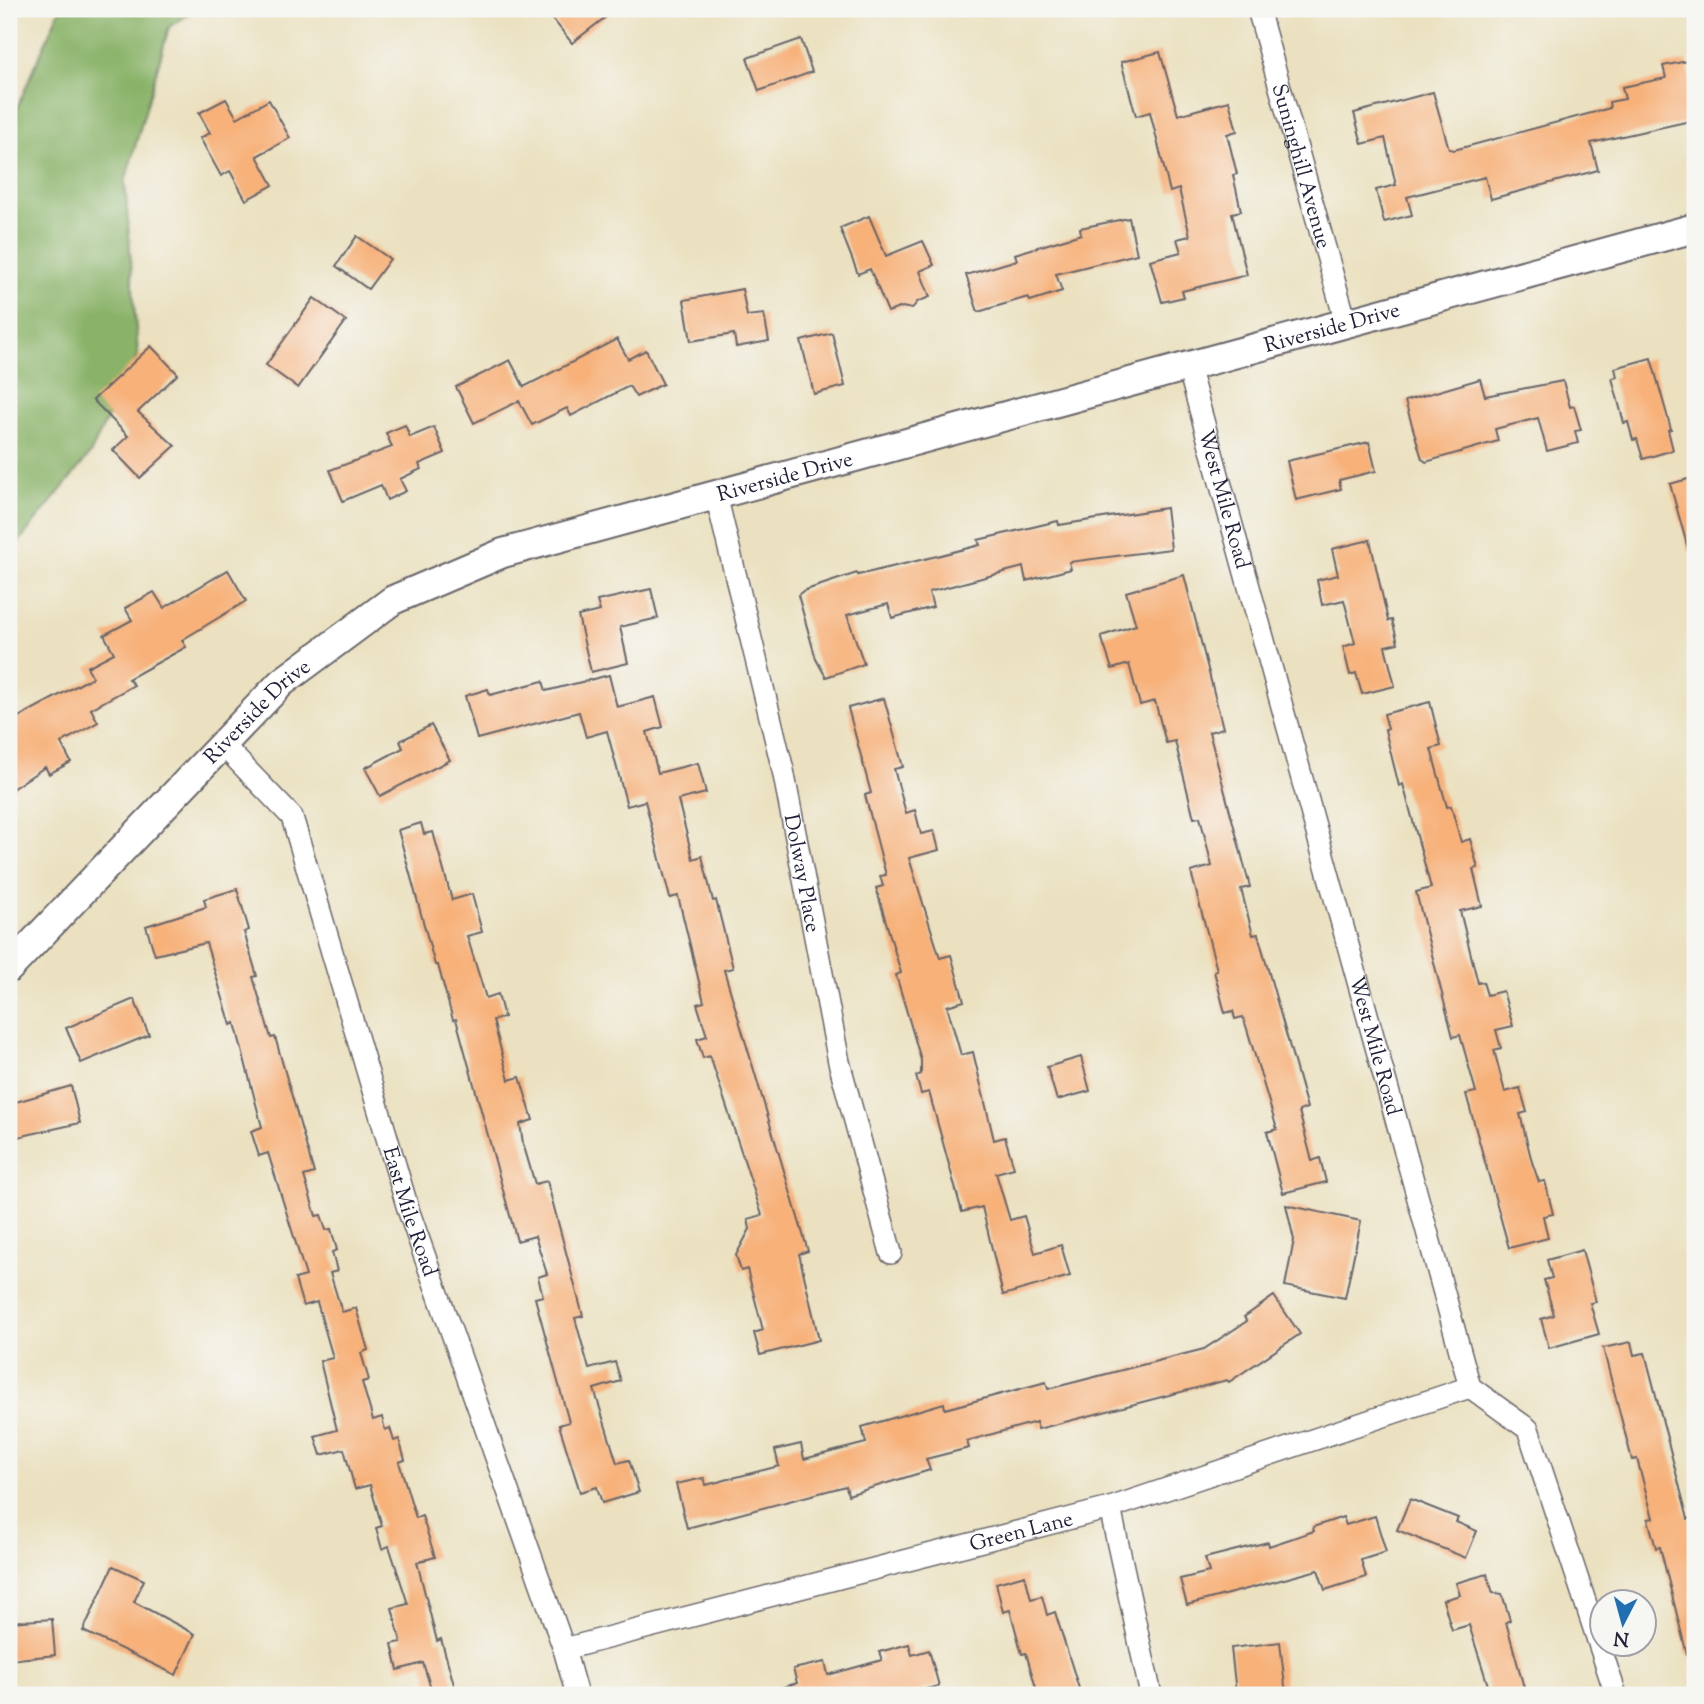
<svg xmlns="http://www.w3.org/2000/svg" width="1704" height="1704" viewBox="0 0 1704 1704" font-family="'Sorts Mill Goudy',serif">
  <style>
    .forest { fill: #8ab369; stroke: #566a52; stroke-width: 2 }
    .building { fill: #f7b179 }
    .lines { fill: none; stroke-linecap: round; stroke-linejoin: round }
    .street-casing { stroke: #68656a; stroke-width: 24 }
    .secondary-casing { stroke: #68656a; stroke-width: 32 }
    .street { stroke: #fff; stroke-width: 21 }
    .secondary { stroke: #fff; stroke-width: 28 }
    .labels { text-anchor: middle; stroke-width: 5; stroke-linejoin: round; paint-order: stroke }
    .street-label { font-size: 21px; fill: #22223b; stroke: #f6f6f2 }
  </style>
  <rect width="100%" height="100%" fill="#f6f6f2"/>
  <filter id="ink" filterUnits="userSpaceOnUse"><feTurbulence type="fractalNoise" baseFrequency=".0143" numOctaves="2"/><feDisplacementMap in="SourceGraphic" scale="14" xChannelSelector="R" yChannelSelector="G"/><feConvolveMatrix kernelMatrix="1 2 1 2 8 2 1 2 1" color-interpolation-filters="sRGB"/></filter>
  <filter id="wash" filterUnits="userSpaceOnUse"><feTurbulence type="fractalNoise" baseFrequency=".00686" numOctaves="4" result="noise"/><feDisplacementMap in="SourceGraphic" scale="28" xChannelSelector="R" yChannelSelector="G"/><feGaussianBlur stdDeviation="1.57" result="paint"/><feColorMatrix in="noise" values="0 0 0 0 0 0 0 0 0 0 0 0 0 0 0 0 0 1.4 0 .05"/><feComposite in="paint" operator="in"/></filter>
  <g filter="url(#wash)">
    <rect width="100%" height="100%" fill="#ebe1c0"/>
    <path class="forest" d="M60,9H197L169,27L125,182L138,355L90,454L9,554V126Z"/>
    <g id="blocks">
      <g class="building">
        <path d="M564,9H616L572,43L552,18Z"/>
        <path d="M801,39L812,72L759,91L747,58Z"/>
        <path d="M1160,52L1178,115L1229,101L1237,131L1227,134L1237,174L1233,175L1241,211L1232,213L1247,275L1182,291L1184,297L1162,302L1150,260L1181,252L1177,239L1190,236L1179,189L1170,192L1150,112L1136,116L1121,62Z"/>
        <path d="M1687,61L1695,101V120L1591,143L1598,170L1491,199L1485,177L1407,197L1412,215L1384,222L1376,190L1396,185L1385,138L1362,144L1354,113L1433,92L1449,149L1454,150L1610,108L1609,102L1625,99L1622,87L1666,78L1663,66Z"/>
        <path d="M226,99L237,118L269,100L290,138L257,156L273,185L246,200L230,171L221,176L200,138L210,133L199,113Z"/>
        <path d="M869,216L886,256L923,241L934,265L920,271L930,297L917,302L912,309L902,307L888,312L870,269L858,274L840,228Z"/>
        <path d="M1129,218L1137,254L1056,274L1062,291L1030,301L1028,297L978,312L966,275L1017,260L1015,254L1081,234L1080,228Z"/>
        <path d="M357,236L390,259L368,289L336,266Z"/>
        <path d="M742,289L747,316L764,314L769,341L736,347L734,334L691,341L684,300Z"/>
        <path d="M314,298L346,321L298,388L266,365Z"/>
        <path d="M832,333L845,386L814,394L801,341Z"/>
        <path d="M617,339L628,359L646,350L663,384L636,397L629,386L571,416L567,408L532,425L519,401L474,423L456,387L510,360L524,387Z"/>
        <path d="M151,346L178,374L138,412L175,446L140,478L113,450L128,436L93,400Z"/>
        <path d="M1651,358L1671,429L1668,430L1673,450L1643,459L1637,439L1633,440L1628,422L1624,423L1612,378L1617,377L1615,368Z"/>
        <path d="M1480,379L1485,396L1563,381L1570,407L1574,406L1581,430L1575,431L1578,443L1547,451L1538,418L1495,429L1498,441L1426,462L1422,459L1405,401Z"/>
        <path d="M405,425L410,437L434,427L445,453L419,464L421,469L400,479L406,491L387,500L381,485L343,501L330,470L392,447L386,433Z"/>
        <path d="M1369,442L1376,471L1339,480L1341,489L1296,500L1287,461Z"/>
        <path d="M1695,477V551L1689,552L1670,484Z"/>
        <path d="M1166,508L1171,549L1069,562L1071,569L1026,581L1023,567L929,592L933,607L892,618L888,604L847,615L864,664L826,677L816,659L798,595L803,591L857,573L858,575L937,556L980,545L978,540L1058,521L1059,525Z"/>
        <path d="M1370,540L1388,621L1392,620L1398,643L1385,646L1395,686L1362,694L1356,673L1350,675L1343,647L1355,643L1344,600L1322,605L1317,580L1338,575L1332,549Z"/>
        <path d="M228,570L246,601L182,640L186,647L128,679L134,685L91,709L98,722L61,743L71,762L49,774L45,767L9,791V722L93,677L87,667L114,653L104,635L132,620L125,608L154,592L164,608Z"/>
        <path d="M1184,575L1223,728L1209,732L1250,887L1241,889L1253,935L1258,934L1307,1108L1299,1111L1312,1161L1320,1158L1326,1182L1283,1193L1267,1132L1277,1129L1247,1029L1243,1017L1235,1019L1233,1011L1225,1013L1214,971L1217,970L1191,872L1212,866L1200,817L1194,818L1175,741L1166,743L1155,701L1140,705L1129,664L1112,669L1101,636L1136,625L1126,592Z"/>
        <path d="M651,589L658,618L620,627L628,663L591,672L578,616L600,611L597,601Z"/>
        <path d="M609,675L617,707L655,697L663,727L647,732L658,773L698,763L706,793L678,800L693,859L702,856L713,901L716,900L733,968L724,970L808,1251L799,1254L819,1340L760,1355L754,1333L763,1330L747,1269L741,1271L736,1255L750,1229L748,1219L762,1215L710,1056L703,1058L697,1039L707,1036L697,1004L704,1002L678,896L670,898L645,801L627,806L607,731L586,737L579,712L477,739L465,696L488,689L490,695L543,681L546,691Z"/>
        <path d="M884,698L903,767L894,769L906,813L915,810L921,834L934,831L939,850L909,858L940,958L951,955L964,1001L947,1006L961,1055L973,1052L994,1140L1005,1137L1014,1168L996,1173L1010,1220L1024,1216L1035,1253L1061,1245L1070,1276L1003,1295L982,1207L962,1212L929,1092L921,1094L916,1076L921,1074V1060L896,975L901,973L876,888L883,886L880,876L886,875L865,795L871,793L848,708Z"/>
        <path d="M1430,702L1441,746L1431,749L1447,807L1451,806L1461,842L1470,839L1478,868L1473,869L1482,906L1460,911L1478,983L1483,982L1487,995L1503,991L1513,1026L1496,1030L1501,1048L1494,1050L1505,1092L1520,1088L1527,1112L1520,1114L1532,1162L1539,1182L1545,1181L1553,1214L1543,1216L1548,1238L1509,1248L1466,1094L1476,1092L1460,1035L1453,1037L1416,892L1431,888L1403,784L1399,786L1385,730L1388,729L1384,714Z"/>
        <path d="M431,725L450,760L380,796L365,768L403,748L400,741Z"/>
        <path d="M421,823L424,834L433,832L452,900L472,894L482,932L467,936L486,998L498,994L504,1017L493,1020L509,1080L520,1077L533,1120L520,1124L523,1143L535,1184L547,1181L583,1316L575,1318L589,1369L615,1362L621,1381L594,1389L617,1463L629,1460L639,1492L602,1503L597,1487L580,1492L559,1425L569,1422L535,1298L543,1296L538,1277L547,1274L535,1236L517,1241L456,1019L453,1020L438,965H435L398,830Z"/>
        <path d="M237,889L249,930L244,932L257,976L253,977L271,1038L275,1037L314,1173L304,1176L316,1216L321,1215L326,1230L331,1229L337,1250L332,1252L337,1271L330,1273L342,1312L356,1308L368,1350L361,1353L369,1380L362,1382L373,1420L382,1417L385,1430L390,1428L394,1441L399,1439L405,1460L399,1462L416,1518L422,1516L435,1557L417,1562L437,1641L441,1639L457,1695H433L423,1663L398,1670L392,1644L401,1642L392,1608L408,1604L389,1546L382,1549L376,1528L382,1526L370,1485L355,1489L344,1449L321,1455L315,1436L337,1430L320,1361L333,1358L317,1302L303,1306L295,1279L306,1276L268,1153L259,1156L251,1131L262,1127L235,1023L231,1025L206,943L155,955L146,926L206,907L204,899Z"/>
        <path d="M134,999L149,1035L81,1063L66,1028Z"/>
        <path d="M1081,1057L1090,1091L1057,1100L1047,1067Z"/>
        <path d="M71,1086L80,1123L9,1139V1104Z"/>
        <path d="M1286,1205L1361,1221L1345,1298L1285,1286L1294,1240Z"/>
        <path d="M1582,1250L1596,1302L1590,1303L1599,1334L1549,1348L1541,1319L1554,1315L1544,1280L1552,1278L1547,1260Z"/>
        <path d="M1274,1296L1300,1334L1229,1382L1227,1380L1038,1429L1036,1422L967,1441L969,1448L926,1459L930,1470L848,1495L846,1486L687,1528L676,1484L704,1478L706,1485L779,1466L775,1450L801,1444L804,1459L866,1443L862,1427L944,1403L945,1409L1046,1382L1048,1389L1204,1349L1247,1321L1244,1317Z"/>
        <path d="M1631,1342L1634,1355L1645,1353L1688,1519L1695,1517V1654L1687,1655L1660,1547L1656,1548L1648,1519L1653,1518L1637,1459L1632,1460L1603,1348Z"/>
        <path d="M1410,1499L1458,1518L1456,1522L1477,1531L1466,1558L1397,1530Z"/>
        <path d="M1375,1516L1386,1552L1361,1560L1366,1577L1325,1590L1318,1570L1187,1605L1180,1579L1209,1572L1205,1558L1268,1542L1269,1546L1314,1531L1313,1527L1343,1517L1346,1525Z"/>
        <path d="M113,1566L144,1580L134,1602L195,1634L176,1675L83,1631Z"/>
        <path d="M1487,1574L1493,1593L1502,1594L1510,1620L1506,1622L1526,1695H1491L1469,1625L1452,1630L1443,1600L1460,1595L1456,1583Z"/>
        <path d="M1025,1575L1031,1599L1042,1596L1047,1615L1055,1612L1081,1695H1038L1026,1653L1022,1654L1010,1610L1003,1612L996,1583Z"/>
        <path d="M52,1619L55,1655L9,1660V1622Z"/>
        <path d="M1280,1642L1286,1695L1236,1693L1231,1648Z"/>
        <path d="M909,1644L912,1655L929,1650L939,1686L922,1690L923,1695H778L777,1689L797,1683L793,1669L825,1662L828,1675L882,1660L879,1652Z"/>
      </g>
    </g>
  </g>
  <g filter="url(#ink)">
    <use href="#blocks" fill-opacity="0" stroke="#68656a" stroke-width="2"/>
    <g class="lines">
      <defs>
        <g id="street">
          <path id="s1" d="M1258,9L1346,323"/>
          <path id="s2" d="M1188,366L1470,1387L1528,1429L1616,1695"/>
          <path id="s3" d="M716,495L783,770L839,1062L891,1253"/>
          <path id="s4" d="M222,744L292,817L409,1212L564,1649L577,1695"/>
          <path d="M1110,1508L1151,1695"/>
          <path id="s5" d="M564,1649L1110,1508L1470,1387"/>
        </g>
        <g id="secondary">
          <path id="s6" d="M9,968L281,683L393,600L503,553L1695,228"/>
        </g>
      </defs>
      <use href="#street" class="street-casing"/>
      <use href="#secondary" class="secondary-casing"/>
      <use href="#street" class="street"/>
      <use href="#secondary" class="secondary"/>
    </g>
  </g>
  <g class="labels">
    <g class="street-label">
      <text dy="7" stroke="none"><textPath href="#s1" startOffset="163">Suninghill Avenue</textPath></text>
      <text dy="7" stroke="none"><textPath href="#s6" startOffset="1512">Riverside Drive</textPath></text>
      <text dy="7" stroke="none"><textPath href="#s6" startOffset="945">Riverside Drive</textPath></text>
      <text dy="7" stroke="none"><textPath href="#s2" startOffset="138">West Mile Road</textPath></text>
      <text dy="7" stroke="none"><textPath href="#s6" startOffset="357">Riverside Drive</textPath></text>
      <text dy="7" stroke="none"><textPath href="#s3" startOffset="388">Dolway Place</textPath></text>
      <text dy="7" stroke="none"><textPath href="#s2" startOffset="705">West Mile Road</textPath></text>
      <text dy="7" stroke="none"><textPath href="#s4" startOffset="513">East Mile Road</textPath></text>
      <text dy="7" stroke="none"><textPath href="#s5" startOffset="472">Green Lane</textPath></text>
    </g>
  </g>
  <rect width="1704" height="1704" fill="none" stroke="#f6f6f2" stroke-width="35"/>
  <g transform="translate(1623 1623) rotate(186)"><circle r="33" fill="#f6f6f2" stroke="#a1a1a9" stroke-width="2"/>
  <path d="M0-5L12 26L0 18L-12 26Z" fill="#1f6fb2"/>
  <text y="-10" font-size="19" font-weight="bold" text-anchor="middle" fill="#22223b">N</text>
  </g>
</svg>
